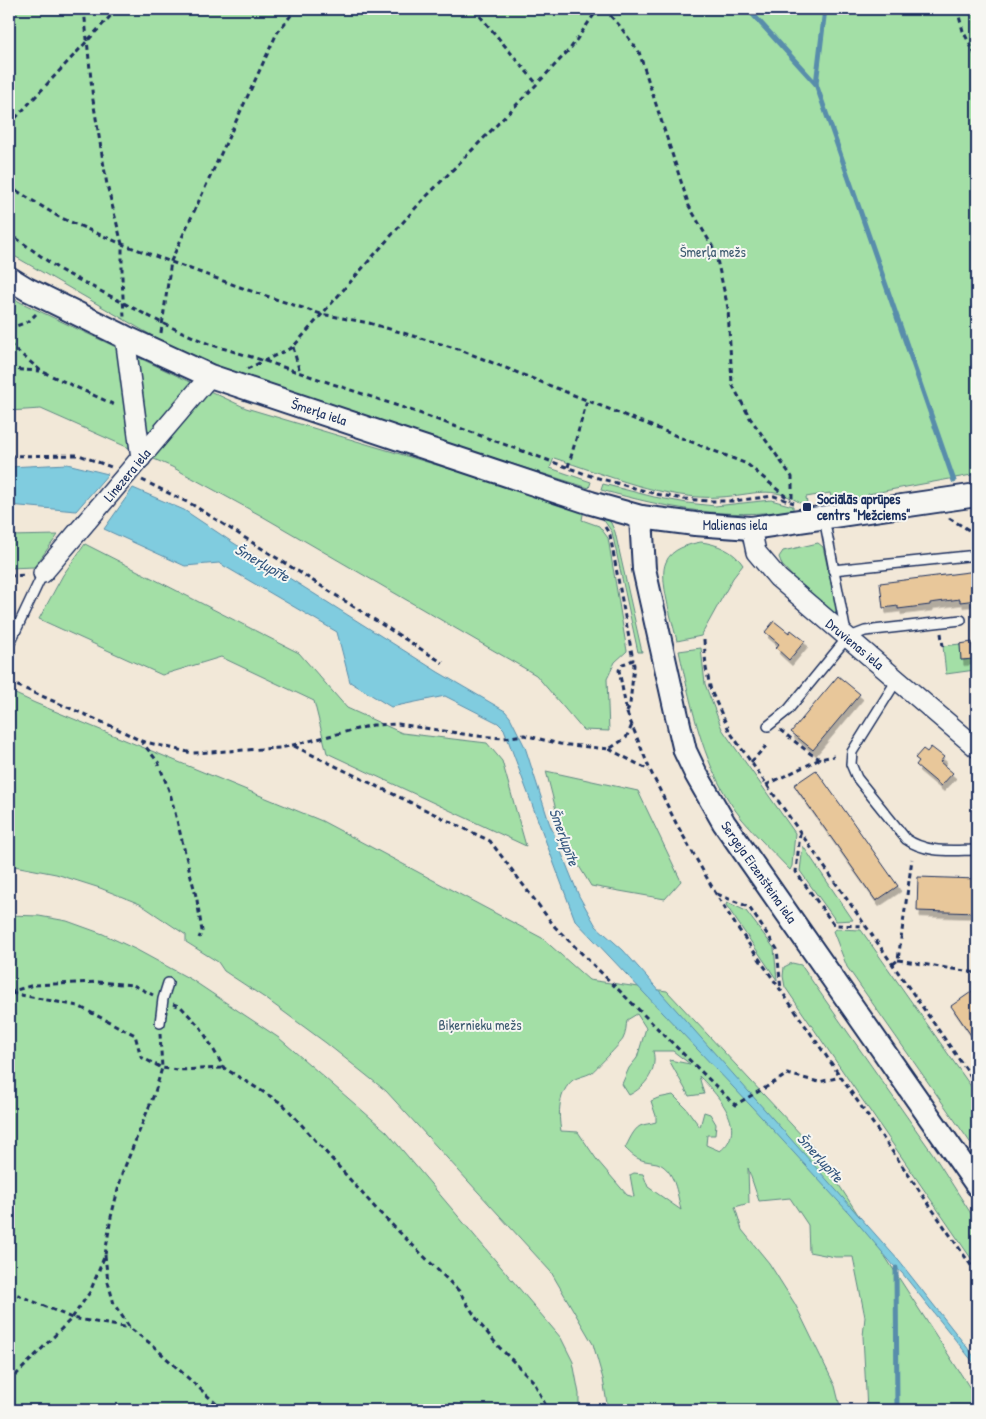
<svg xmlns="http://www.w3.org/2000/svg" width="986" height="1419" viewBox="0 0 986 1419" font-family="'Patrick Hand',sans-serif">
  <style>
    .green { fill: #a3dfa6; stroke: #5f8782; fill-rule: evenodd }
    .water { fill: #80ccdf; stroke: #588dab }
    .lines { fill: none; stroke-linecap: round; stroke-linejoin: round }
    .stream { stroke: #588dab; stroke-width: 5 }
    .building { fill: #e8c79a; stroke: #1b2f5e; filter: url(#shadow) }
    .service-casing { stroke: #1b2f5e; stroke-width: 12 }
    .minor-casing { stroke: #1b2f5e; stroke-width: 22 }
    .tertiary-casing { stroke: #1b2f5e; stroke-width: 26 }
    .path { stroke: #1b2f5e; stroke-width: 3; stroke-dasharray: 5 4; stroke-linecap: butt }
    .service { stroke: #f6f6f2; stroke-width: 9 }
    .minor { stroke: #f6f6f2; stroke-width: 19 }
    .tertiary { stroke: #f6f6f2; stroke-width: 22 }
    .poi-dot { fill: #1b2f5e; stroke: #f6f6f2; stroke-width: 2 }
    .labels { text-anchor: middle; stroke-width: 4; stroke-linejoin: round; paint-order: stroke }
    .park-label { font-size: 14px; fill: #3d5b70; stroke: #f6f6f2 }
    .street-label { font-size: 14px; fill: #1b2f5e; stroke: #f6f6f2 }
    .poi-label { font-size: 14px; font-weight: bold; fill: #1b2f5e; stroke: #f6f6f2; text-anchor: start }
    .water-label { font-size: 15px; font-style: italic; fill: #34567e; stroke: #f6f6f2 }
  </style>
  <defs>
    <filter id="shadow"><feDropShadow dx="3" dy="5.5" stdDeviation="0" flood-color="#0004"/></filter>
  </defs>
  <rect width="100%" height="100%" fill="#f2e8d8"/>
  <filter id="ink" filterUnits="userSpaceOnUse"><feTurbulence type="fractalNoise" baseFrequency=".02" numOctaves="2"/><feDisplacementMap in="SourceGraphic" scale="10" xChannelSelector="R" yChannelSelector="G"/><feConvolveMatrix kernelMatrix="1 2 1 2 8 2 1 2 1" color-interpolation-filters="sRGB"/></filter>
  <g filter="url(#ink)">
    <g class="green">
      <path d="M9,9H977V474L868,494L869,499L859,501L856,497L832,500L830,493L806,497L807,503L802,504C772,484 753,495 721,497C667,501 604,474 554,458L550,468L591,482L589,488L208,368L9,253Z"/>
      <path d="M9,296L22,303L246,408L584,509L582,520L599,526L608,538L627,651L615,662L607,679L609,731L583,730L536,675L260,515L172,467L41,409L9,411Z"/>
      <path d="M603,484L654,497L687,503L715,506L771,500L793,506V510C724,520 668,508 601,490Z"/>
      <path d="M594,515L605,516L611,523L615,532L642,652H638L612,532L603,519Z"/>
      <path d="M58,535L34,567L9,568V536Z"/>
      <path d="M701,542C717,544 734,551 743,565L733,578L701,636L677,641C673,623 658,578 666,562C671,549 689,544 701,542Z"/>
      <path d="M818,543L823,547L837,610L833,617L828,615L782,565L779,557L783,551Z"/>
      <path d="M85,544L299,653L347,708L402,733L487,743L502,761L526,846L327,753L314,701L221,657L162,675L39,619L63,575Z"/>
      <path d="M960,644L961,660L974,659L975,670L946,674L943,646Z"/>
      <path d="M701,648L705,684L722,729L795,833L792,866L790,870C774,853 757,837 742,819C704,772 692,709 679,651Z"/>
      <path d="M9,691L35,703L322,821L542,938L589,980L667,991L819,1154L977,1399V1410H867L863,1336L865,1317L853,1257H835L809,1252L808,1225L790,1198L759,1201L748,1168L749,1203L735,1207L742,1230L769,1263L795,1304L835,1386L841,1410H608L603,1379L593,1344L551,1272L386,1091L326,1043L265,998L224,971L218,962L186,942V935L140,904L100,888L56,874L9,865ZM637,1014L646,1028L637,1058L629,1068L622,1084L629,1095C646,1087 658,1069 653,1051H673L690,1064L669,1060L689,1096L704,1094L699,1076C717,1094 749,1129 720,1151L706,1145L707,1135H715L716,1124L710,1114L704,1112L700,1127L686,1108L673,1095L658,1098L651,1101L656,1116V1122C650,1124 644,1124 640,1126C633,1130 629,1141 625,1148C631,1154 636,1159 645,1161C649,1162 653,1162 657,1163C675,1169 677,1194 681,1210L648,1187L643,1174L634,1173L630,1175L634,1197L627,1195L597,1160L578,1132L561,1131C558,1114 558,1092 573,1080C578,1077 585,1076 591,1073C595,1070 621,1043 623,1039C626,1034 626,1025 627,1020Z"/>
      <path d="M546,771L638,791L681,881L665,899L591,886L564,841Z"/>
      <path d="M803,846L853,920L836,921L800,871Z"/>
      <path d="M727,902L746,911L774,948L777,980L726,905Z"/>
      <path d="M9,915L39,916L67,921L103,934L137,950L192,980L279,1038L387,1132L561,1338L573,1362L579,1394V1410H9Z"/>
      <path d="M837,929L861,930L977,1095V1152L847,967L833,931Z"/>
      <path d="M792,963L801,965L828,1004L933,1154L977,1223V1267L785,987L783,976L784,967Z"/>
    </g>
    <g class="water">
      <path d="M67,464L108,474L76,511L9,505V467Z"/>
      <path d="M133,488L184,510L232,542L438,672L505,711L510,717L525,747L549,822L579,896L596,926L623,950L899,1261L977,1360V1367L902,1273L894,1266L849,1213L751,1106L575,920L504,729L498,723L445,696L391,707L350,682L337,632L219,563L185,566L104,529Z"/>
    </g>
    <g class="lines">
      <g class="stream">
        <path d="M748,9L816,84"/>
        <path d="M825,9L816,84L954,481"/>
        <path d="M896,1268L897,1410"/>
      </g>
    </g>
    <g class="building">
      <path d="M977,571V600L960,602V599L930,603V605L898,609V606L883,608L880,583Z"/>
      <path d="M774,621L789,633L791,630L805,641L789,660L776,648L779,644L765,632Z"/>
      <path d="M972,642L974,659L961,660L960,644Z"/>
      <path d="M838,676L860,694L813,750L791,732Z"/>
      <path d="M931,747L944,757L940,762L953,773L941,786L916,765L919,761L915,758L923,749L927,752Z"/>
      <path d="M816,770L898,886L876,901L794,785Z"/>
      <path d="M918,877L977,879V913L917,911Z"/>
      <path d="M977,988V1044L951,1006Z"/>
    </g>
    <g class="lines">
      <defs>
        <g id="service">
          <path d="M824,518L846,633"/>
          <path d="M833,570L977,555"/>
          <path d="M9,645L43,573"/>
          <path d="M897,680L852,752L851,764L857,778L906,839C927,854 953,850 977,850"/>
          <path d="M768,726L788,710L847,638L865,631L961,620"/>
          <path d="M160,1023L163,999L168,983"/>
        </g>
        <g id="minor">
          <path d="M125,337L141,458"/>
          <path d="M751,528L756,552L778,578L977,748"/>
          <path d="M43,573L210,376"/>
        </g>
        <g id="tertiary">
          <path d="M9,278L27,289L125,337L210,376L591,503L641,517L695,524L751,528L977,495"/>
          <path d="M641,517L644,569L679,725L685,751L696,774L724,823L977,1185"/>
        </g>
      </defs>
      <use href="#service" class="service-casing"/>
      <use href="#minor" class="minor-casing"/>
      <use href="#tertiary" class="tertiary-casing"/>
      <g class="path">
        <path d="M84,9L93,100L107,185L122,244V277L124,317"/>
        <path d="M474,9L537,84"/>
        <path d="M604,9L619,25L639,52L689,206L715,251L728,308L732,384L750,418L792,477V501"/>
        <path d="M957,9L963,31L977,58"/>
        <path d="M9,125L117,9"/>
        <path d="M9,186L59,217L122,244L248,290L321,314L369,323L458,349L747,464L790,500"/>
        <path d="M9,233L60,270L162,323L209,344L265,361L416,412L591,476L656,494L684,499L709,501H733L774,496L794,503"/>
        <path d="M9,329L29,321L36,314"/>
        <path d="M161,333L171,261L277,33L296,9"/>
        <path d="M9,344L41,371L117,406"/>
        <path d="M293,347L300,373"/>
        <path d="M9,369L40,371"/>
        <path d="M247,369L293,347L419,204L537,84L570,49L598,9"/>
        <path d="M9,456L79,455L111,467"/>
        <path d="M568,467L587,401"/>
        <path d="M142,480L193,505L443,663"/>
        <path d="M949,518L977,535"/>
        <path d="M605,527L610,535L633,660L623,664L619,670L627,713L650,770L676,823L716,894L735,924L977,1274"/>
        <path d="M9,576L28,575"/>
        <path d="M941,633L943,646"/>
        <path d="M704,640L706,668L711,691L730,732L977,1085"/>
        <path d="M9,682L116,728L141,741L158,762L170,793L197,900L202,931L199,938"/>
        <path d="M627,712L630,704L634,665L633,660"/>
        <path d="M780,730L811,754L820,759"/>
        <path d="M141,741L192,753L281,748L373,725L398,724L477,736L504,738L524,735L560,744L609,749L626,738L632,725"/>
        <path d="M294,746L490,841L555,927L735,1105C753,1094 770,1086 787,1074L819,1082L841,1077"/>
        <path d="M609,749L649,770"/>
        <path d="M751,762L766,746"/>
        <path d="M766,785L820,759L834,756"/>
        <path d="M800,833L796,872L834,925L865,926"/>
        <path d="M717,894L749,907L777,949L781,990"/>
        <path d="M898,960L977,973"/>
        <path d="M893,964L898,960L912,859"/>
        <path d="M9,992L34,985L98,982L133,985L153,995"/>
        <path d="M11,993L78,1006L135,1035L141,1057L162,1068L178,1070L224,1068"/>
        <path d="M173,1004L181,1007L201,1028L224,1068L283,1104L378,1211L459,1291L480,1324L499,1347L534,1382L548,1410"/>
        <path d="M105,1255L108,1282L114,1304L130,1328L151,1344L223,1410"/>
        <path d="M9,1291L72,1318L130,1328"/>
        <path d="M9,1382L72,1318L90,1292L105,1255L111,1217L122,1174L155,1092L162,1068L160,1034"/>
      </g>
      <use href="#service" class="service"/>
      <use href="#minor" class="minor"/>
      <use href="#tertiary" class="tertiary"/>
    </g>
  </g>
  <rect class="poi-dot" x="802" y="502" width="10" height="10" rx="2.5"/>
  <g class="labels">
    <g class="park-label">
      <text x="713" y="257">Šmerļa mežs</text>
      <text x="480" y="1030">Biķernieku mežs</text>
    </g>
    <g class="street-label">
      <text transform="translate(319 412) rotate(18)" y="5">Šmerļa iela</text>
      <text transform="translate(127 475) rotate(-50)" y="5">Linezera iela</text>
      <text x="735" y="530">Malienas iela</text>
      <text transform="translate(855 644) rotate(40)" y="5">Druvienas iela</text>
      <text transform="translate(759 872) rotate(55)" y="5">Sergeja Eizenšteina iela</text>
    </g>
    <g class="poi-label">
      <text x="817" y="504">Sociālās aprūpes<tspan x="817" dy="16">centrs "Mežciems"</tspan></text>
    </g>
    <g class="water-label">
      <text transform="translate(262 563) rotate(30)" y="5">Šmerļupīte</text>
      <text transform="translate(564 837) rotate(70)" y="5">Šmerļupīte</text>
      <text transform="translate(820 1158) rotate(48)" y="5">Šmerļupīte</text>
    </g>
  </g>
  <rect width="986" height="1419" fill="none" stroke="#f6f6f2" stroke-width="30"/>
  <rect x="15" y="15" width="956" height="1389" fill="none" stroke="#1b2f5e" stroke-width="2" filter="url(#ink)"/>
</svg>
